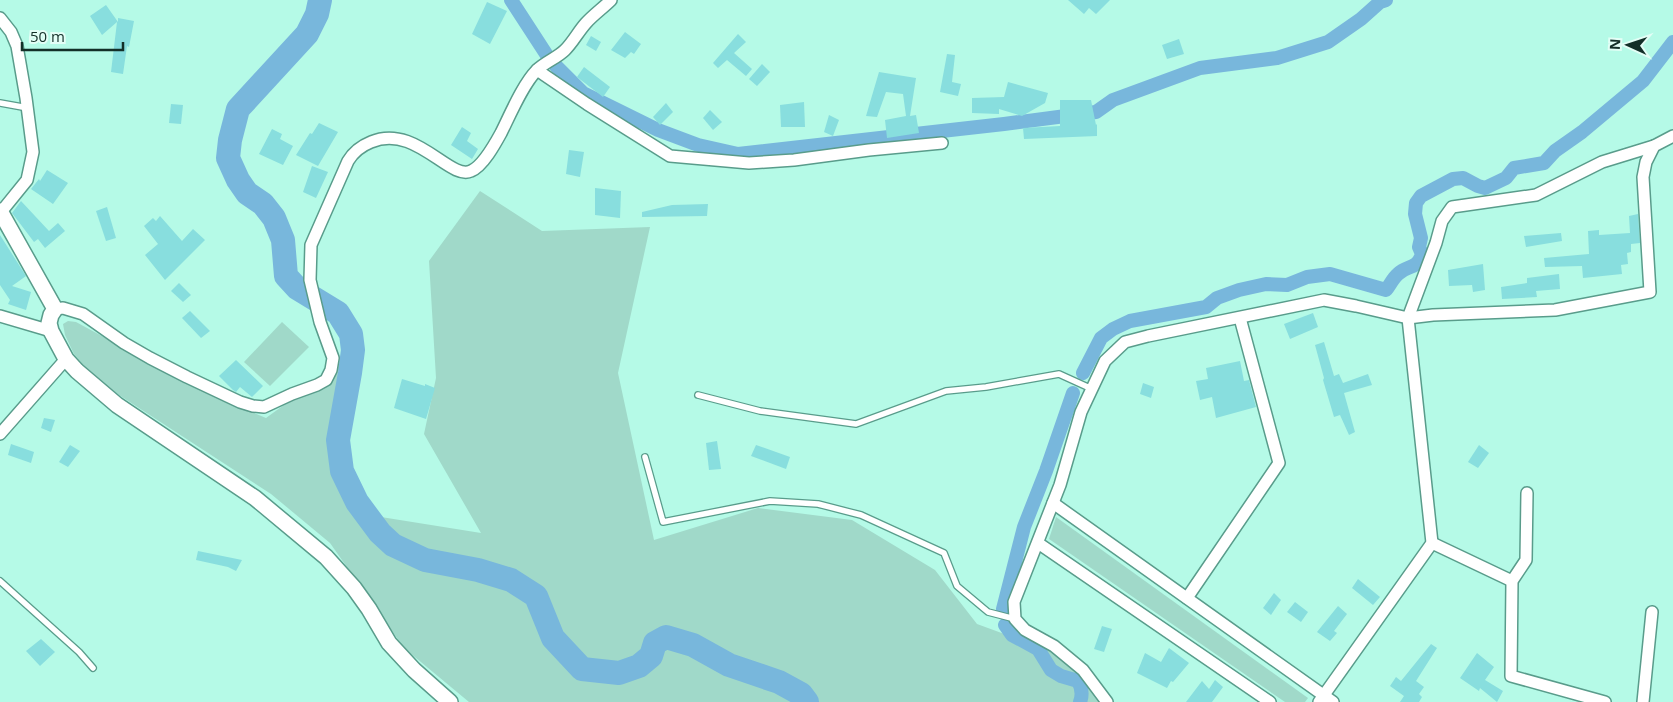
<svg xmlns="http://www.w3.org/2000/svg" width="1673" height="702" viewBox="0 0 1673 702" font-family="'Open Sans',sans-serif">
  <style>
    .grass { fill: #a0d9c9 }
    .lines { fill: none; stroke-linecap: round; stroke-linejoin: round }
    .canal { stroke: #78b7dc; stroke-width: 14 }
    .river { stroke: #78b7dc; stroke-width: 24 }
    .building { fill: #88dede }
    .lane-casing { stroke: #599c8b; stroke-width: 8 }
    .street-casing { stroke: #599c8b; stroke-width: 14 }
    .secondary-casing { stroke: #599c8b; stroke-width: 18 }
    .lane { stroke: #fff; stroke-width: 5.5 }
    .street { stroke: #fff; stroke-width: 11 }
    .secondary { stroke: #fff; stroke-width: 15 }
  </style>
  <rect width="100%" height="100%" fill="#b5fae7"/>
  <g class="grass">
    <path d="M480,191L542,231L650,227L618,373L654,540L758,508L852,520L935,570L977,624L1073,659L1101,702H469L404,648L330,543L271,494L119,395L90,373L74,354L65,335L63,324L68,321L76,322L209,394L266,418L350,357C344,387 333,426 343,456C351,479 367,498 381,517L481,533L424,434L436,378L429,261Z"/>
    <path d="M282,322L309,347L270,386L244,362Z"/>
    <path d="M1056,517L1308,698L1305,702H1285L1049,539Z"/>
  </g>
  <g class="lines">
    <g class="canal">
      <path d="M511,0L550,60"/>
      <path d="M556,66L583,93L658,130L698,145L738,154L1004,124L1096,112L1113,100L1200,68L1277,58L1328,42L1361,19L1380,2L1386,0"/>
      <path d="M1083,373L1101,338L1113,329L1130,321L1206,307L1217,298L1239,290L1266,284L1287,285L1307,277L1330,274L1386,290C1390,285 1393,278 1398,274C1407,265 1417,270 1422,254L1419,247L1421,238L1415,214L1416,203L1421,196L1453,179L1463,178L1478,186L1485,188L1506,178L1514,168L1544,163L1555,151L1582,132L1643,81L1673,42"/>
      <path d="M1003,609L1024,527L1046,471L1073,393"/>
      <path d="M1005,625L1012,635L1038,649L1051,670L1061,676L1078,681C1082,688 1083,694 1080,702"/>
    </g>
    <path class="river" d="M320,0L317,14L307,34L238,109L230,140L228,158L238,180L247,193L263,204L274,218L283,240L286,276L297,288L338,313L351,334L353,350L350,373L338,440L342,471L357,502L380,533L393,545L425,560L478,570L511,580L536,596L553,638L582,669L619,673L639,666L651,656L655,643L666,637L693,645L729,665L779,682L801,694L807,702"/>
  </g>
  <g class="building">
    <path d="M1068,0H1110L1096,14L1089,8L1084,14Z"/>
    <path d="M487,2L507,11L490,44L472,34Z"/>
    <path d="M106,5L118,22V18L134,21L129,47L127,46L123,74L111,72L117,22L102,35L90,16Z"/>
    <path d="M625,32L641,44L634,54L631,52L625,58L611,50Z"/>
    <path d="M738,34L746,42L734,53L752,69L746,76L727,60L718,68L713,63Z"/>
    <path d="M591,36L601,42L596,51L586,45Z"/>
    <path d="M1179,39L1184,54L1167,59L1162,45Z"/>
    <path d="M947,54L955,55L952,82L961,84L958,96L940,92Z"/>
    <path d="M762,64L770,72L757,86L749,79Z"/>
    <path d="M584,67L610,87L603,97L577,77Z"/>
    <path d="M879,72L916,78L910,116L916,115L919,133L887,138L885,120L906,116L903,94L886,92L877,117L866,116Z"/>
    <path d="M1008,82L1048,93L1045,103L1022,116L999,109V114L972,113V98L1004,97Z"/>
    <path d="M1060,100H1091L1096,125L1097,124V136L1024,139L1023,128L1060,126Z"/>
    <path d="M804,102L805,127H781L780,105Z"/>
    <path d="M666,103L673,112L660,125L653,117Z"/>
    <path d="M171,104L183,105L181,124L169,123Z"/>
    <path d="M710,110L722,122L713,130L703,118Z"/>
    <path d="M829,115L839,120L833,136L824,132Z"/>
    <path d="M319,123L338,132L318,166L296,155L310,133L312,134Z"/>
    <path d="M462,127L471,133L467,141L478,149L472,159L451,145Z"/>
    <path d="M272,129L282,134L280,139L293,146L283,165L259,154Z"/>
    <path d="M569,150L584,152L580,177L566,174Z"/>
    <path d="M312,166L328,172L316,198L303,192Z"/>
    <path d="M47,170L68,183L53,204L31,189L39,179L40,181Z"/>
    <path d="M595,188L621,191L620,218L595,215Z"/>
    <path d="M21,201L49,231L58,223L65,231L45,248L38,239L34,242L12,213Z"/>
    <path d="M708,204L707,216L642,217V212L672,205Z"/>
    <path d="M107,207L116,238L106,241L96,211Z"/>
    <path d="M1638,214L1640,243L1631,244V252L1627,253L1628,264L1621,265L1622,274L1583,278L1582,266L1545,267L1544,258L1589,254L1588,231L1599,230V235L1630,233L1629,216Z"/>
    <path d="M160,216L182,241L193,229L205,240L165,280L145,255L158,244L144,226L153,218L156,221Z"/>
    <path d="M1561,233L1562,241L1526,247L1524,236Z"/>
    <path d="M0,235L26,276L12,286L31,292L26,310L8,304L10,300L0,285Z"/>
    <path d="M1483,264L1485,290L1473,292L1472,285L1449,286L1448,270Z"/>
    <path d="M1559,274L1560,289L1536,291L1537,297L1502,299L1501,287L1527,283V278Z"/>
    <path d="M179,283L191,295L183,302L171,291Z"/>
    <path d="M190,311L210,331L201,338L182,318Z"/>
    <path d="M1313,313L1318,327L1290,339L1284,324Z"/>
    <path d="M1324,342L1334,376L1339,374L1343,383L1368,374L1372,385L1344,393L1355,432L1349,435L1340,415L1334,417L1323,380L1324,378L1315,345Z"/>
    <path d="M236,360L263,386L252,397L240,387L236,392L233,390L219,376Z"/>
    <path d="M1240,361L1244,381L1249,380L1256,407L1216,418L1212,397L1200,400L1196,381L1208,379L1206,368Z"/>
    <path d="M402,379L425,386V384L435,388L426,419L394,408Z"/>
    <path d="M1143,383L1154,387L1151,398L1140,394Z"/>
    <path d="M44,418L55,420L51,432L41,428Z"/>
    <path d="M717,441L721,469L709,470L706,443Z"/>
    <path d="M11,444L34,452L31,463L8,455Z"/>
    <path d="M70,445L80,451L68,467L59,462Z"/>
    <path d="M756,445L790,457L786,469L751,456Z"/>
    <path d="M1479,445L1489,453L1478,468L1468,462Z"/>
    <path d="M198,551L242,560L236,571L228,567L196,560Z"/>
    <path d="M1358,579L1380,597L1373,605L1352,588Z"/>
    <path d="M1274,593L1281,600L1271,615L1263,608Z"/>
    <path d="M1295,602L1308,612L1301,622L1287,612Z"/>
    <path d="M1338,606L1347,614L1334,631L1337,633L1330,641L1317,632Z"/>
    <path d="M1102,626L1112,629L1104,652L1094,649Z"/>
    <path d="M41,639L55,652L40,666L26,651Z"/>
    <path d="M1431,644L1437,648L1416,681L1424,687L1419,694L1422,697L1419,702H1400L1404,696L1390,686L1396,677L1401,681Z"/>
    <path d="M1169,648L1189,663L1173,682L1171,681L1167,688L1137,673L1145,653L1161,662Z"/>
    <path d="M1477,653L1494,667L1485,680L1503,691L1497,702L1480,688L1479,691L1460,678Z"/>
    <path d="M1215,680L1223,687L1212,702H1186L1202,681L1209,689Z"/>
  </g>
  <g class="lines">
    <defs>
      <g id="lane">
        <path d="M0,103L28,108"/>
        <path d="M698,395L760,411L856,424L946,391L986,387L1059,374L1092,389"/>
        <path d="M645,457L663,522L770,501L818,504L861,515L944,553L957,586L988,612L1015,619"/>
        <path d="M0,581L79,652L93,668"/>
      </g>
      <g id="street">
        <path d="M0,18L11,32L17,46L26,98L33,152L27,180L1,212"/>
        <path d="M537,70L587,104L670,156L749,163L794,160L869,150L942,143"/>
        <path d="M55,309L63,308L83,314L124,343L150,358L187,377L240,402L253,406L264,407L292,394L317,385L326,380L331,370L333,358L320,322L310,280L311,245L348,161C354,151 361,146 371,142C415,123 450,181 471,171C483,166 495,144 501,133C510,115 523,84 537,70C545,62 557,58 565,50C573,42 578,32 586,23C593,15 603,8 611,0"/>
        <path d="M0,316L51,331"/>
        <path d="M0,434L66,359"/>
        <path d="M1527,493L1526,560L1512,581L1511,676L1605,702"/>
        <path d="M1053,503L1333,702"/>
        <path d="M1038,543L1270,702"/>
        <path d="M1432,543L1512,581"/>
        <path d="M1187,598L1279,463L1240,318"/>
        <path d="M1107,702L1083,670L1054,646L1025,630L1015,619L1014,602L1060,485L1081,412L1105,361L1125,342L1148,336L1324,300L1356,306L1408,318L1433,315L1555,310L1650,292L1643,177L1646,162L1654,146L1673,136"/>
        <path d="M1319,702L1432,543L1408,318L1436,243L1442,221L1452,207L1536,195L1602,162L1654,146"/>
        <path d="M1643,702L1652,612"/>
      </g>
      <path id="secondary" d="M0,211L55,309L51,315L49,323L51,331L66,359L77,371L117,405L255,498L326,557L354,588L369,609L389,643L414,670L450,702"/>
    </defs>
    <use href="#lane" class="lane-casing"/>
    <use href="#street" class="street-casing"/>
    <use href="#secondary" class="secondary-casing"/>
    <use href="#lane" class="lane"/>
    <use href="#street" class="street"/>
    <use href="#secondary" class="secondary"/>
  </g>
  <g transform="translate(1628 45) rotate(273)" stroke="#e3fef6" stroke-width="4" paint-order="stroke">
  <path d="M0-4L9 19L0 12L-9 19Z" fill="#132f28"/>
  <text y="-8" font-size="14" font-weight="bold" text-anchor="middle" fill="#132f28">N</text>
  </g>
  <path d="M22 42v8h101v-8" fill="none" stroke="#132f28" stroke-width="2.5"/>
  <text x="30" y="42" font-size="15" fill="#132f28" stroke="#e3fef6" stroke-width="4" paint-order="stroke">50 m</text>
</svg>
